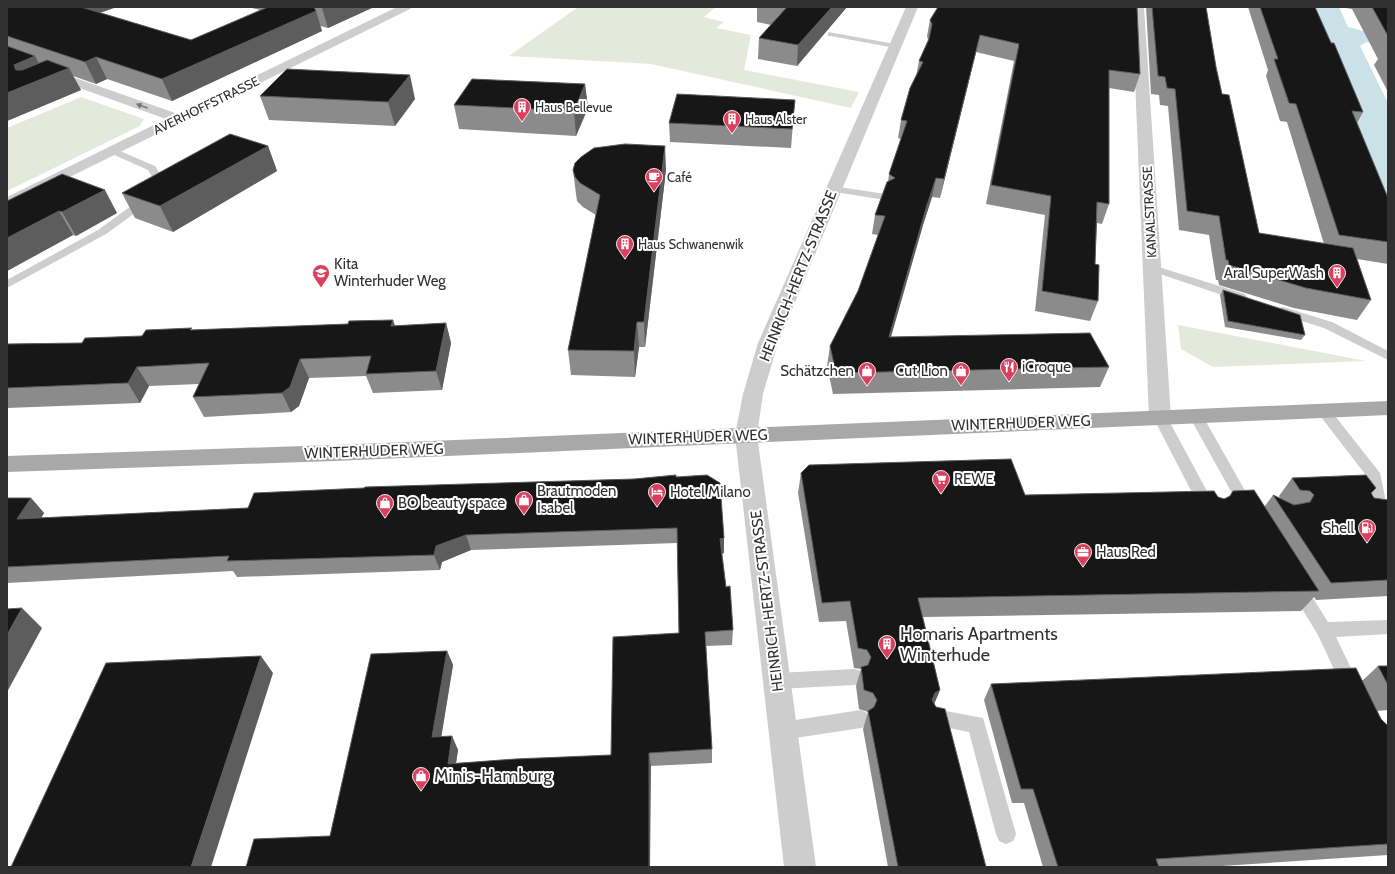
<svg xmlns="http://www.w3.org/2000/svg" width="1395" height="874" viewBox="0 0 1395 874" font-family="Cabin,sans-serif">
  <style>
    .green { fill: #e5e9dc }
    .water { fill: #cae1e8 }
    .lines { fill: none; stroke-linecap: round; stroke-linejoin: round }
    .lane { fill: #cdcdcd; fill-rule: evenodd }
    .street { fill: #cdcdcd; fill-rule: evenodd }
    .primary { fill: #a8a8a8; fill-rule: evenodd }
    .wall { fill: #8b8b8b }
    .shaded-wall { fill: #5d5d5d }
    .building { fill: #171717; stroke: #5d5d5d }
    .oneway { fill: #777 }
    .labels { text-anchor: middle; stroke-width: 4; stroke-linejoin: round; paint-order: stroke }
    .far-street-label { font-size: 13px; fill: #303030; stroke: #fff }
    .far-poi-label { font-size: 13px; fill: #303030; stroke: #fff; text-anchor: start }
    .poi-label { font-size: 15px; fill: #303030; stroke: #fff; text-anchor: start }
    .street-label { font-size: 15px; fill: #303030; stroke: #fff }
    .near-poi-label { font-size: 18px; fill: #303030; stroke: #fff; text-anchor: start }
  </style>
  <rect width="100%" height="100%" fill="#fff"/>
  <g class="green">
    <path d="M578,7H716L704,17L724,22L716,28L751,35L744,70L859,92L851,108L651,64L509,56Z"/>
    <path d="M81,97L144,119L140,126L7,191V128Z"/>
    <path d="M1178,325L1366,361L1213,367L1181,349Z"/>
  </g>
  <path class="water" d="M1302,7H1339L1348,27L1363,31L1388,34V45L1366,42L1360,46L1388,103V220Z"/>
  <g class="lines">
    <g class="lane">
      <path d="M828,32L895,44L899,46L895,48L831,36H828Z"/>
      <path d="M113,148L155,166L164,180L153,200L106,234L7,288V280L98,230L145,196L154,180L148,170L110,153L108,151Z"/>
      <path d="M833,186L885,194L890,197L885,200L829,191L828,189L829,187Z"/>
      <path d="M1152,265L1245,294L1247,297L1245,300H1237L1148,270L1146,268L1148,266Z"/>
      <path d="M1283,307L1332,322L1388,351V360L1324,328L1279,314L1277,311L1279,308Z"/>
      <path d="M1323,405L1328,407L1380,473L1388,511L1385,515L1380,517L1368,515L1365,511L1368,507L1372,506L1368,478L1318,413L1316,410L1318,407Z"/>
      <path d="M1196,411L1201,413L1252,503L1255,507L1252,511L1247,513L1242,511L1189,416L1191,413Z"/>
      <path d="M1160,412L1165,414L1167,417L1216,508L1213,512L1208,514L1203,512L1200,508L1153,417L1155,414Z"/>
      <path d="M1298,582L1304,584L1328,622L1388,620V634L1336,637L1359,685L1356,691L1350,693L1344,691L1318,635L1290,589L1292,584Z"/>
      <path d="M855,669L861,671L864,677L861,683L855,685L777,689L771,687L768,681L771,675L777,673Z"/>
      <path d="M935,709L983,718L1016,834L1013,841L1006,844L999,841L996,834L969,732L929,724L926,718L929,712Z"/>
      <path d="M861,710L867,713L870,719L867,725L861,728L782,740L775,737L773,731L775,725L782,722Z"/>
    </g>
    <g class="street">
      <path d="M397,7H412L410,9L7,208V197L166,119L7,62V54L178,114Z"/>
      <path d="M906,7H918L778,343L763,394L757,435L816,867H784L735,435L743,394L758,343Z"/>
      <path d="M1132,7H1144L1171,417L1168,422L1160,425L1152,422L1149,417Z"/>
    </g>
    <path class="primary" d="M1388,401V415L334,461L7,472V456L334,445Z"/>
  </g>
  <g class="wall">
    <path d="M7,7L101,13L191,40L260,10L248,7H374L328,28L320,26L322,31L172,101L107,79L96,84L73,76L81,90L7,121Z"/>
    <path d="M757,7H847L797,66L758,59L759,38L771,25L757,22Z"/>
    <path d="M1146,7H1206L1216,67L1222,94L1259,233L1324,244L1287,122L1280,121L1266,76L1268,70L1248,7H1315L1363,112L1357,123L1388,198V264L1357,259L1371,300L1357,320L1294,308L1219,285L1218,280H1216L1209,235L1179,230L1168,106L1160,105L1159,95L1151,94Z"/>
    <path d="M1345,7H1388V92L1374,65L1378,59L1352,9L1346,8Z"/>
    <path d="M930,20L1140,74L1134,92L1109,88V204L1102,224L1097,223L1095,264L1098,301L1090,321L1035,311L1045,215L986,204L1014,61L976,52L940,198L932,197L923,225L891,337L1109,367L1100,387L833,394L827,366L830,346L858,291L878,235L872,234L875,215L888,182L889,174L901,139L898,138L901,120L916,77L919,61L928,40L927,36Z"/>
    <path d="M585,84L588,108L576,136L459,129L454,105Z"/>
    <path d="M260,96L415,99L395,126L269,120Z"/>
    <path d="M795,100L791,148L670,142L669,123Z"/>
    <path d="M268,146L277,171L173,232L135,218L122,193Z"/>
    <path d="M573,170H666L645,347H639L635,377L571,375L568,350L596,215L583,207L577,201L576,194Z"/>
    <path d="M7,201L117,213L76,236L73,235L7,271Z"/>
    <path d="M1223,290L1305,335L1301,340L1225,327L1220,295Z"/>
    <path d="M393,320L395,326L446,323L451,343L442,390L373,393L366,376L309,378L299,406L291,412L204,417L193,397L199,384L149,386L140,403L7,408V344L82,343L193,330L348,324Z"/>
    <path d="M801,473L1025,495L1218,497L1224,499L1229,497L1233,491L1265,506L1273,495L1280,498L1279,496L1292,478L1376,488L1371,494L1374,498L1388,500V596L1316,600L1314,597L1301,611L923,617L940,690L934,704L986,867H888L863,729L868,712L859,709L856,686L861,669L854,668L846,621L819,622L798,493Z"/>
    <path d="M676,477L724,538V553L722,554L726,587L733,630L732,645L706,646L712,749V763L651,766L330,836L447,651L453,665L441,737L452,736L458,750L456,763L611,755L679,633L677,543L471,550L442,562L440,570L237,577L233,571L7,583V498H31L44,513L41,518L248,508L634,479Z"/>
    <path d="M1378,666H1388V710L1377,711L1381,719L1388,726V855L1206,867H1043L1024,803H1012L984,700L991,684L1362,681Z"/>
  </g>
  <g class="shaded-wall">
    <path d="M67,7H117L74,22Z"/>
    <path d="M324,7H374L328,28L322,8Z"/>
    <path d="M832,7H847L797,66L798,45Z"/>
    <path d="M316,11L322,31L172,101L162,79Z"/>
    <path d="M980,35L976,52L940,198L944,179Z"/>
    <path d="M35,56L46,77L69,68L81,90L7,121V93L14,65Z"/>
    <path d="M96,57L107,79L96,84L85,62Z"/>
    <path d="M410,75L415,99L395,126L388,102Z"/>
    <path d="M585,84L588,108L576,136L574,111Z"/>
    <path d="M268,146L277,171L173,232L160,206Z"/>
    <path d="M665,146L666,170L645,347L644,322Z"/>
    <path d="M936,178L932,197L923,225L885,357L889,337L927,205Z"/>
    <path d="M105,190L117,213L76,236L62,212Z"/>
    <path d="M59,211L73,235L7,271V238Z"/>
    <path d="M393,320L399,339L391,326Z"/>
    <path d="M637,322L639,347L635,377L634,351Z"/>
    <path d="M446,323L451,343L442,390L436,371Z"/>
    <path d="M300,359L309,378L299,406L291,412L282,393Z"/>
    <path d="M137,367L149,386L140,403L128,383Z"/>
    <path d="M31,498L44,513L31,535L17,519Z"/>
    <path d="M466,535L471,550L442,562L440,570L434,555L436,546Z"/>
    <path d="M724,538V553L720,554V539Z"/>
    <path d="M22,608L42,628L7,692V635Z"/>
    <path d="M447,651L453,665L439,751L432,737Z"/>
    <path d="M261,656L273,673L211,867H191Z"/>
    <path d="M940,690L932,709L928,711L935,693Z"/>
    <path d="M452,736L458,750L454,777L448,764Z"/>
    <path d="M649,753L651,766L650,867H649Z"/>
  </g>
  <g class="building">
    <path d="M7,7H81L191,40L268,7H314L316,11L162,79L96,57L85,62L7,36Z"/>
    <path d="M787,7H832L798,45L759,38Z"/>
    <path d="M938,7H1137L1140,74L1109,70V204L1097,202L1095,264L1099,265L1098,301L1042,291L1051,196L991,185L1019,44L980,35L944,179L936,178L927,205L889,337L1090,333L1109,367L836,373L830,346L858,291L885,216L875,215L887,182L895,178L889,174L907,121L901,120L910,88L923,62L919,61L929,39L932,24L930,20Z"/>
    <path d="M1152,7H1206L1216,67L1222,94L1229,95L1259,233L1353,248L1371,300L1306,288L1229,265L1228,260H1226L1219,216L1187,211L1175,89L1167,88L1165,77L1158,76Z"/>
    <path d="M1260,7H1315L1331,43H1334L1363,112L1352,111L1388,198V242L1339,235L1296,104L1289,103L1274,59H1278Z"/>
    <path d="M1372,7H1388V36Z"/>
    <path d="M7,46L35,56L14,65L16,70H22L47,60L69,68L7,93Z"/>
    <path d="M287,69L410,75L388,102L260,96Z"/>
    <path d="M472,79L585,84L574,111L454,105Z"/>
    <path d="M677,94L795,100L792,129L669,123Z"/>
    <path d="M230,134L268,146L160,206L122,193Z"/>
    <path d="M625,144L665,146L644,322H637L634,351L568,350L600,195L580,183L575,177L573,170L575,163L581,157L594,148Z"/>
    <path d="M62,174L105,190L62,212L59,211L7,238V201Z"/>
    <path d="M1223,290L1300,315L1305,335L1228,321Z"/>
    <path d="M393,320L391,326L446,323L436,371L366,374L371,356L300,359L290,387L282,393L193,397L209,363L137,367L128,383L7,388V344L82,343L85,338L142,336L146,330L192,328L190,330L348,324L349,321Z"/>
    <path d="M1011,459L1025,495L1214,491L1218,497L1224,499L1230,496L1233,491L1254,490L1319,591L918,598L940,690L935,693L932,700L936,707L945,709L986,867H898L868,711L874,707L877,700L873,693L864,690L861,667L868,665L871,657L867,650L858,648L850,601L822,603L801,473L809,465Z"/>
    <path d="M676,475V477L707,475L720,483L724,538L720,539L726,587L730,586L733,630L705,632L712,749L649,753V867H246L254,839L330,836L371,654L447,651L432,737L452,736L448,764L515,759L611,755L613,637L679,633L677,528L466,535L436,546L434,555L227,561L229,556L7,567V498H31L17,519L248,508L254,493L364,488L365,487L634,479Z"/>
    <path d="M1366,475L1376,488L1371,493L1374,498L1388,500V580L1331,583L1273,495L1294,505L1310,502L1314,495L1310,491L1300,490L1292,478Z"/>
    <path d="M22,608L7,635V609Z"/>
    <path d="M261,656L191,867H11L106,663Z"/>
    <path d="M1378,666H1388V685Z"/>
    <path d="M1356,668L1381,719L1388,726V844L1156,859L1159,867H1058L1033,789H1021L991,684Z"/>
  </g>
  <defs><path id="oneway-solid" d="M-6-.8H1V-3.2L6.5 0L1 3.2V.8H-6Z"/></defs>
  <use class="oneway" href="#oneway-solid" transform="translate(142 106) rotate(-160)"/>
  <defs>
    <symbol id="building-pin" viewBox="-11 -11 22 30"><path d="M0 17L-7.5 6A9.5 9.5 0 1 1 7.5 6Z" fill="#da405e" stroke="#fff"/><path d="M-4-6H4V6H1V3H-1V6H-4ZM-2.5-4.3h1.7v1.8h-1.7ZM.8-4.3h1.7v1.8H.8ZM-2.5-1h1.7V.8h-1.7ZM.8-1h1.7V.8H.8Z" fill="#fff"/></symbol>
    <symbol id="cafe-pin" viewBox="-11 -11 22 30"><path d="M0 17L-7.5 6A9.5 9.5 0 1 1 7.5 6Z" fill="#da405e" stroke="#fff"/><path d="M-5.5-4.5H6V0H3Q3 3.5 0 3.5H-2.5Q-5.5 3.5-5.5 0ZM3-3.2v2h1.7v-2ZM-6 4.5H4V6H-6Z" fill="#fff"/></symbol>
    <symbol id="school-pin" viewBox="-11 -11 22 30"><path d="M0 17L-7.5 6A9.5 9.5 0 1 1 7.5 6Z" fill="#da405e" stroke="#fff"/><path d="M0-5L7-2L0 1L-7-2ZM-4 1L0 2.5L4 1V4Q0 6-4 4Z" fill="#fff"/></symbol>
    <symbol id="restaurant-pin" viewBox="-11 -11 22 30"><path d="M0 17L-7.5 6A9.5 9.5 0 1 1 7.5 6Z" fill="#da405e" stroke="#fff"/><path d="M-5-6h1v4h1v-4h1v4h1v-4h1v5L-1.5 .5V6h-2V.5L-5-1ZM5-6V6H3V1.5H1.5Q1.5-4 5-6Z" fill="#fff"/></symbol>
    <symbol id="shop-pin" viewBox="-11 -11 22 30"><path d="M0 17L-7.5 6A9.5 9.5 0 1 1 7.5 6Z" fill="#da405e" stroke="#fff"/><path d="M-5-2.5h2.3a2.7 3.5 0 0 1 5.4 0H5L5.5 6h-11ZM-1.5-2.5h3a1.5 2.3 0 0 0-3 0Z" fill="#fff"/></symbol>
    <symbol id="supermarket-pin" viewBox="-11 -11 22 30"><path d="M0 17L-7.5 6A9.5 9.5 0 1 1 7.5 6Z" fill="#da405e" stroke="#fff"/><path d="M-6-5.5h2.5l.6 2H6L4.5 2H-2.5L-4.4-4H-6ZM-1.5 3.2a1.3 1.3 0 1 0 .1 0ZM3 3.2a1.3 1.3 0 1 0 .1 0Z" fill="#fff"/></symbol>
    <symbol id="hotel-pin" viewBox="-11 -11 22 30"><path d="M0 17L-7.5 6A9.5 9.5 0 1 1 7.5 6Z" fill="#da405e" stroke="#fff"/><path d="M-6-4.5h1.5V1H6V5H4.5V3h-9V5H-6ZM-4 0a1.8 1.8 0 1 1 3.6 0ZM.5 0V-2.5h3Q6-2.5 6 0Z" fill="#fff"/></symbol>
    <symbol id="fuel-pin" viewBox="-11 -11 22 30"><path d="M0 17L-7.5 6A9.5 9.5 0 1 1 7.5 6Z" fill="#da405e" stroke="#fff"/><path d="M-5.5-6h7V0h2V4h1.3V-2.5L3-4.5l.8-.8L6-3V5H2.5V1h-1V6h-7ZM-4.2-4.7v3.2H.2V-4.7Z" fill="#fff"/></symbol>
    <symbol id="office-pin" viewBox="-11 -11 22 30"><path d="M0 17L-7.5 6A9.5 9.5 0 1 1 7.5 6Z" fill="#da405e" stroke="#fff"/><path d="M-6-3h4V-5.5h4V-3h4V5H-6ZM-1-4.5V-3h2v-1.5ZM-6 0V1H6V0Z" fill="#fff"/></symbol>
  </defs>
  <g fill-rule="evenodd">
    <use href="#building-pin" x="512" y="97" width="20" height="27"/>
    <use href="#building-pin" x="722" y="109" width="20" height="27"/>
    <use href="#cafe-pin" x="644" y="167" width="20" height="27"/>
    <use href="#building-pin" x="615" y="234" width="20" height="27"/>
    <use href="#school-pin" x="311" y="263" width="20" height="27"/>
    <use href="#building-pin" x="1327" y="263" width="20" height="27"/>
    <use href="#restaurant-pin" x="999" y="357" width="20" height="27"/>
    <use href="#shop-pin" x="857" y="361" width="20" height="27"/>
    <use href="#shop-pin" x="951" y="361" width="20" height="27"/>
    <use href="#supermarket-pin" x="931" y="469" width="20" height="27"/>
    <use href="#hotel-pin" x="647" y="482" width="20" height="27"/>
    <use href="#shop-pin" x="514" y="490" width="20" height="27"/>
    <use href="#shop-pin" x="375" y="493" width="20" height="27"/>
    <use href="#fuel-pin" x="1357" y="518" width="20" height="27"/>
    <use href="#office-pin" x="1073" y="542" width="20" height="27"/>
    <use href="#building-pin" x="877" y="634" width="20" height="27"/>
    <use href="#shop-pin" x="411" y="766" width="20" height="27"/>
  </g>
  <g class="labels">
    <g class="far-street-label">
      <text transform="translate(206 105) rotate(-26)" y="5">AVERHOFFSTRASSE</text>
      <text transform="translate(1149 212) rotate(-93)" y="5">KANALSTRASSE</text>
    </g>
    <g class="far-poi-label">
      <text x="535" y="112">Haus Bellevue</text>
      <text x="745" y="124">Haus Alster</text>
      <text x="667" y="182">Café</text>
      <text x="638" y="249">Haus Schwanenwik</text>
    </g>
    <g class="poi-label">
      <text x="334" y="269">Kita<tspan x="334" dy="17">Winterhuder Weg</tspan></text>
      <text x="1324" y="278" text-anchor="end">Aral SuperWash</text>
      <text x="1022" y="372">iCroque</text>
      <text x="854" y="376" text-anchor="end">Schätzchen</text>
      <text x="948" y="376" text-anchor="end">Cut Lion</text>
      <text x="954" y="484">REWE</text>
      <text x="537" y="496">Brautmoden<tspan x="537" dy="17">Isabel</tspan></text>
      <text x="670" y="497">Hotel Milano</text>
      <text x="398" y="508">BO beauty space</text>
      <text x="1354" y="533" text-anchor="end">Shell</text>
      <text x="1096" y="557">Haus Red</text>
    </g>
    <g class="street-label">
      <text transform="translate(798 276) rotate(-68)" y="5">HEINRICH-HERTZ-STRASSE</text>
      <text transform="translate(1021 423) rotate(-2)" y="5">WINTERHUDER WEG</text>
      <text transform="translate(698 437) rotate(-2)" y="5">WINTERHUDER WEG</text>
      <text transform="translate(374 451) rotate(-2)" y="5">WINTERHUDER WEG</text>
      <text transform="translate(767 601) rotate(-97)" y="5">HEINRICH-HERTZ-STRASSE</text>
    </g>
    <g class="near-poi-label">
      <text x="900" y="640">Homaris Apartments<tspan x="900" dy="21">Winterhude</tspan></text>
      <text x="434" y="782">Minis-Hamburg</text>
    </g>
  </g>
  <rect width="1395" height="874" fill="none" stroke="#303030" stroke-width="16"/>
</svg>
